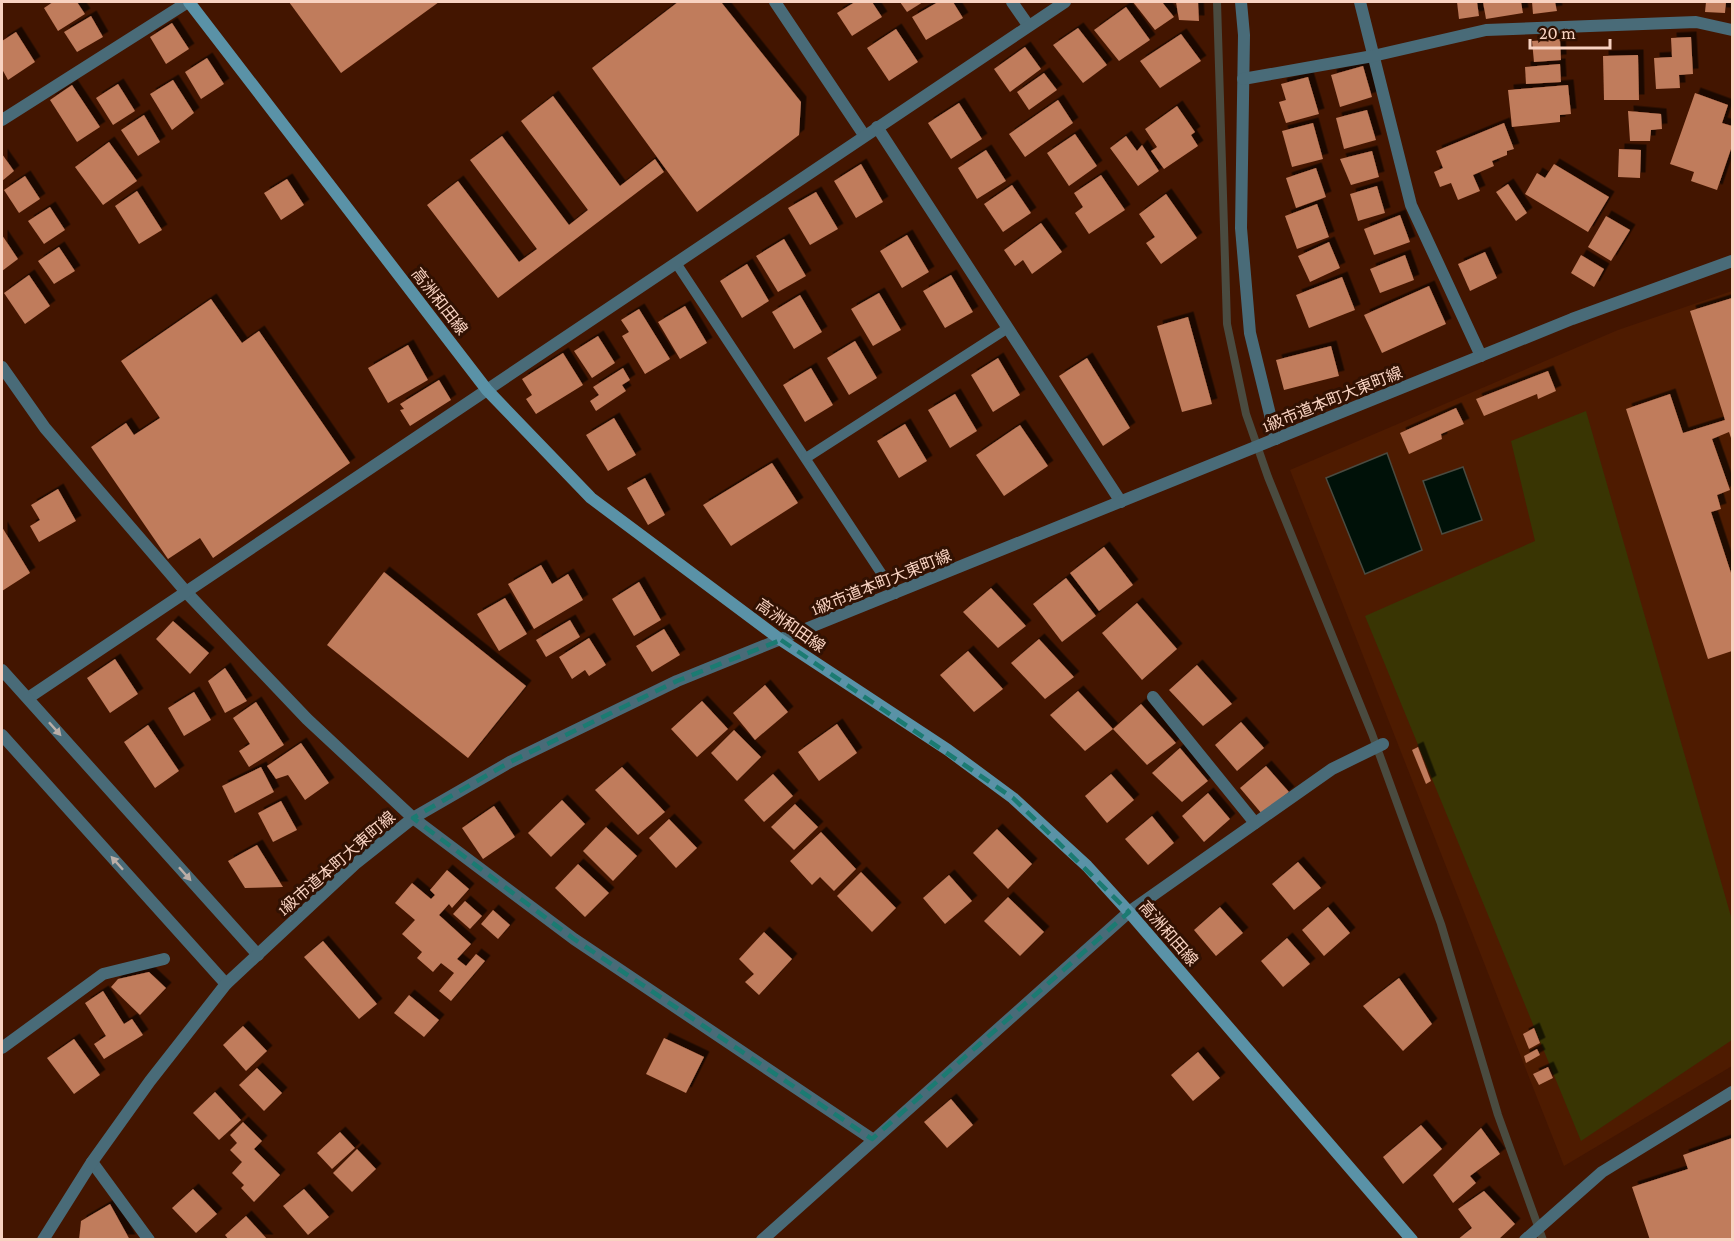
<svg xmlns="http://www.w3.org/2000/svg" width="1734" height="1241" viewBox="0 0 1734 1241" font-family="'Crimson Pro','Noto Sans JP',serif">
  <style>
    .built { fill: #4e1b00 }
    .green { fill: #393503 }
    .water { fill: #001108; stroke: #4a4b40; stroke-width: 1.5 }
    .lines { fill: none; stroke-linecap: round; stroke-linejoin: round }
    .stream { stroke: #4a4b40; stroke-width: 8 }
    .building { fill: #c07b5b; filter: url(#shadow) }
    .service { stroke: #496b78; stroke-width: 10 }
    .minor { stroke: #496b78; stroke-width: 12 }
    .tertiary { stroke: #496b78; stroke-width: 12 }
    .secondary { stroke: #5a92a7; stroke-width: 12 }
    .oneway { fill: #bbaea7 }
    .marked { fill: none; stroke: #1b7b72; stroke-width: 4.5; stroke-dasharray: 12 8; stroke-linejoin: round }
    .labels { text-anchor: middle; stroke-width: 6; stroke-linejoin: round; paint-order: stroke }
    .street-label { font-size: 16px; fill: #f8d2c1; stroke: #311102 }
  </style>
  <defs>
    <filter id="shadow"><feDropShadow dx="5.5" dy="-5.5" stdDeviation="0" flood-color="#0009"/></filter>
  </defs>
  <rect width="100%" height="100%" fill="#431500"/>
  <path class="built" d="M1732,291V1066L1564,1166L1290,470L1618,330Z"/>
  <path class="green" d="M1586,411L1732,920V1040L1581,1141L1365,616L1535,541L1511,441Z"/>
  <g class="water">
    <path d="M1387,453L1422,550L1365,574L1326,478Z"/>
    <path d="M1463,467L1482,520L1442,534L1423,481Z"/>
  </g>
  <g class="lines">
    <path class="stream" d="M1217,2L1227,324L1246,414L1268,477L1372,734L1441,924L1498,1115L1543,1240"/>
  </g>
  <g class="building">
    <path d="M53,2H77L85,14L58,31L44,8Z"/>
    <path d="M289,2H439L341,73Z"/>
    <path d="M678,2H721L801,102L799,135L697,212L592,68Z"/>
    <path d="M855,2H872L882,17L852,36L837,13Z"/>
    <path d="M900,2H923L907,12Z"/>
    <path d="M938,2H953L963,18L926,40L912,17Z"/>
    <path d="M1133,2H1162L1174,17L1155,30Z"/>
    <path d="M1176,2H1198L1199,21L1179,20Z"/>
    <path d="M1457,2H1477L1479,16L1459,19Z"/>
    <path d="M1483,2H1521L1523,13L1486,19Z"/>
    <path d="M1532,2H1555L1557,11L1533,14Z"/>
    <path d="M1706,2H1726L1725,13L1705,12Z"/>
    <path d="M1126,7L1150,40L1119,61L1094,30Z"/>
    <path d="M91,16L103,37L77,52L64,32Z"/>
    <path d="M172,23L189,49L166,64L150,37Z"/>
    <path d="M1078,28L1107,65L1083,83L1053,45Z"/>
    <path d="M896,29L918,62L889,81L867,48Z"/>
    <path d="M16,32L35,62L8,80L2,69V41Z"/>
    <path d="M1181,34L1201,61L1160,88L1140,61Z"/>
    <path d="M1691,37L1693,74L1679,75L1680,88L1656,89L1654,58L1672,57L1671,38Z"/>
    <path d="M1560,39L1561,60L1534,62L1532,41Z"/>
    <path d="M1025,47L1041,69L1010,92L994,69Z"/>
    <path d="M1638,55L1639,100H1604L1603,56Z"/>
    <path d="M207,58L224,84L201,99L185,72Z"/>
    <path d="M1560,64L1561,82L1526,84L1525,67Z"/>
    <path d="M1363,66L1372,97L1340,107L1331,75Z"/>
    <path d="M1044,73L1057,90L1029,110L1017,92Z"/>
    <path d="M1308,77L1319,114L1286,123L1279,102L1286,100L1281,84Z"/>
    <path d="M173,80L194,113L172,130L150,94Z"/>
    <path d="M118,84L135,111L113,125L96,98Z"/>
    <path d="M72,85L100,127L77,142L50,100Z"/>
    <path d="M1568,85L1571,114L1560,115V122L1512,127L1508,90Z"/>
    <path d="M1695,93L1728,105L1722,123L1732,126V146L1717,190L1691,181L1694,172L1670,164Z"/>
    <path d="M553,96L620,186L655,159L664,172L498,298L427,205L458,181L519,262L537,249L470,160L502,136L569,225L588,210L521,121Z"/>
    <path d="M1058,100L1073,123L1025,157L1009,134Z"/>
    <path d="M959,103L982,139L951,159L928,123Z"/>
    <path d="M1177,106L1195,132L1191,135L1198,146L1164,169L1151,151L1157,147L1145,129Z"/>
    <path d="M1367,110L1376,140L1344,149L1336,118Z"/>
    <path d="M1628,111L1661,114L1662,129L1651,130L1650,141H1630Z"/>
    <path d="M144,115L160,142L138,156L121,130Z"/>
    <path d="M1313,123L1323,159L1292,167L1282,131Z"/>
    <path d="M1504,123L1514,149L1507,151V155L1492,161L1494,166L1473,175L1480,191L1458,200L1451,183L1440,187L1434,172L1443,168L1436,151Z"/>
    <path d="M1075,134L1097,166L1069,186L1047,153Z"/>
    <path d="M1126,136L1137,151L1142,145L1159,171L1138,186L1110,148Z"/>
    <path d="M109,142L137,181L103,205L75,167Z"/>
    <path d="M1619,149L1641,150L1640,178L1618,177Z"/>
    <path d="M986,150L1006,181L977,199L958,168Z"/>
    <path d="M1372,151L1379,177L1351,185L1340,159Z"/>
    <path d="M2,154L14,171L2,181Z"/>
    <path d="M861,164L883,202L856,218L834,181Z"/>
    <path d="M1554,164L1609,197L1588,232L1525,194L1537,173L1545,178Z"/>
    <path d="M1316,168L1326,197L1296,208L1286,178Z"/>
    <path d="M1101,175L1125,210L1089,234L1075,213L1083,207L1074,193Z"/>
    <path d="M25,176L40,199L19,213L4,190Z"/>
    <path d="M287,179L304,205L281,220L264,193Z"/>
    <path d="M1508,184L1527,213L1516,221L1496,192Z"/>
    <path d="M1012,185L1031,213L1003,232L984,204Z"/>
    <path d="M1377,186L1385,213L1358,221L1350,194Z"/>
    <path d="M137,191L162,230L139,244L115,206Z"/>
    <path d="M816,192L838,229L810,245L788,208Z"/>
    <path d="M1166,194L1197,238L1161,264L1146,243L1155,237L1139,214Z"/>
    <path d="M1317,204L1329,237L1297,249L1285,216Z"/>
    <path d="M50,207L65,230L44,244L28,221Z"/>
    <path d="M1400,215L1410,242L1374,255L1364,229Z"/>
    <path d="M1606,216L1630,230L1611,261L1588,247Z"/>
    <path d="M1041,223L1062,252L1032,274L1023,260L1015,266L1004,250Z"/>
    <path d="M2,235L18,259L2,271Z"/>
    <path d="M907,235L929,272L902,288L880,251Z"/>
    <path d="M784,239L806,276L778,292L756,256Z"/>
    <path d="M1329,242L1340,268L1310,282L1298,256Z"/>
    <path d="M59,247L75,271L54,284L38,261Z"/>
    <path d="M1485,252L1497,278L1470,291L1458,264Z"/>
    <path d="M1405,255L1414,280L1380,293L1370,269Z"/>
    <path d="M1581,255L1604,269L1594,287L1571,273Z"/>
    <path d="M747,264L769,301L742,318L720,281Z"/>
    <path d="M29,275L50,306L25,324L4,293Z"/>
    <path d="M951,275L973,312L945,328L923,291Z"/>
    <path d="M1342,277L1355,310L1309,328L1296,295Z"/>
    <path d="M1429,286L1446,324L1382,353L1364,315Z"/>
    <path d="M879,293L901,330L873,346L851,309Z"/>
    <path d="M800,295L822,332L794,349L772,312Z"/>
    <path d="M1732,298V441L1729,432L1712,439L1730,490L1717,495L1721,509L1711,512L1732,576V651L1708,659L1626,409L1670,394L1683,433L1725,420L1690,311Z"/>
    <path d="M211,299L242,343L259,331L350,463L213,558L200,538L168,559L91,447L126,423L134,435L160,418L121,361Z"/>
    <path d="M685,306L707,343L680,359L658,322Z"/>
    <path d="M639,309L670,359L645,374L622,336L629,332L621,320Z"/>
    <path d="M1188,317L1212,404L1182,412L1157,326Z"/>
    <path d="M598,336L615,363L592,378L574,351Z"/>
    <path d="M855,341L877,378L849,395L827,358Z"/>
    <path d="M408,345L428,380L388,403L368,368Z"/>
    <path d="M1331,346L1339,376L1284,390L1276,360Z"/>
    <path d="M563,353L583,385L536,414L526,399L532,395L522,379Z"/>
    <path d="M998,358L1020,395L993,412L971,375Z"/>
    <path d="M1087,358L1130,428L1103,446L1059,376Z"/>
    <path d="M623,368L630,380L622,385L626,391L596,411L590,401L599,395L593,387Z"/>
    <path d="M811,368L833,405L805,422L783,385Z"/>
    <path d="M1548,371L1556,391L1538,399L1537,394L1484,416L1476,399Z"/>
    <path d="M439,380L451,400L410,426L400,410L404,409L400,404Z"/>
    <path d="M955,394L977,431L950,448L928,410Z"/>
    <path d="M1456,408L1464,424L1441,434L1442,439L1409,454L1400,433Z"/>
    <path d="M614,418L636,455L608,471L586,435Z"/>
    <path d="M905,424L927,461L899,478L877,441Z"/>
    <path d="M1020,425L1048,466L1004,496L976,455Z"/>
    <path d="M772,463L798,503L731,546L703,505Z"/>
    <path d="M645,478L665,515L648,525L627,488Z"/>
    <path d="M58,489L76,521L39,542L30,526L40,520L31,505Z"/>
    <path d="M2,527L30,573L2,591Z"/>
    <path d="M1104,547L1133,585L1099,611L1070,573Z"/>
    <path d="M541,565L552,584L568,574L583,600L534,629L508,584Z"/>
    <path d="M384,572L526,686L468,758L327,645Z"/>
    <path d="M1066,578L1096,616L1062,642L1033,604Z"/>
    <path d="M639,582L661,620L634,636L612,599Z"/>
    <path d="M991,588L1026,626L998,648L963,612Z"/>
    <path d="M505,598L527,634L499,651L477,614Z"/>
    <path d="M1137,603L1177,649L1142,680L1102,633Z"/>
    <path d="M570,620L580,637L546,657L536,640Z"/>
    <path d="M173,621L209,653L190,674L156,639Z"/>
    <path d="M664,629L680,655L652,672L636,646Z"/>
    <path d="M589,638L606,665L589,676L585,670L572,679L559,657Z"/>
    <path d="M1039,639L1074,677L1045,699L1011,663Z"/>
    <path d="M968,651L1003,689L974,712L940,675Z"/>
    <path d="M115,659L138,694L110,713L87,678Z"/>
    <path d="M1197,665L1232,704L1203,726L1169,690Z"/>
    <path d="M225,668L247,701L225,713L208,681Z"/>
    <path d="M765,685L788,712L755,740L733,713Z"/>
    <path d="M1078,691L1113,729L1085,751L1050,715Z"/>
    <path d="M194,692L211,720L184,736L168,708Z"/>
    <path d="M702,701L728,729L697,757L671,729Z"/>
    <path d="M256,702L284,745L249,767L239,751L250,744L233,718Z"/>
    <path d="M1141,704L1176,743L1147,765L1113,729Z"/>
    <path d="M1241,722L1264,748L1237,771L1215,745Z"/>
    <path d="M837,724L857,753L819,781L798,752Z"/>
    <path d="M148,725L179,771L155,788L124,742Z"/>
    <path d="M734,730L761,757L737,781L711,753Z"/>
    <path d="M301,743L329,783L305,800L288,775L276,779L267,766Z"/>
    <path d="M1418,747L1431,781L1426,784L1412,750Z"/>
    <path d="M1180,748L1208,781L1182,802L1152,773Z"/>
    <path d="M1266,766L1289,792L1262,814L1240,788Z"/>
    <path d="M261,767L274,792L235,813L222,786Z"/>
    <path d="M622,767L665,812L638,835L595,790Z"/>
    <path d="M773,774L793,796L764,822L744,800Z"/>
    <path d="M1111,774L1134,800L1107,823L1085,796Z"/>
    <path d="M1208,793L1230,819L1204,842L1182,816Z"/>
    <path d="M562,800L585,824L551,857L528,833Z"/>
    <path d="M281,801L297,830L273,842L258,813Z"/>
    <path d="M795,804L818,827L794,850L771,827Z"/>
    <path d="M494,806L515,837L483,859L462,828Z"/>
    <path d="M1152,816L1174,843L1148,865L1125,839Z"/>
    <path d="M669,819L697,848L676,868L649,838Z"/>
    <path d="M606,827L637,856L613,881L583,851Z"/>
    <path d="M997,829L1032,864L1008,889L973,853Z"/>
    <path d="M821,832L856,869L834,891L820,877L812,885L790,861Z"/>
    <path d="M257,845L283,887L245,888L228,861Z"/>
    <path d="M1298,862L1321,888L1294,910L1272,884Z"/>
    <path d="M578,864L609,893L585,917L555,888Z"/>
    <path d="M447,870L469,889L452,908L449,904L439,915L471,944L457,959L466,966L476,954L485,961L451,1001L439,991L454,973L441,963L433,972L417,958L422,952L402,934L415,920L395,903L412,883L431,899L435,895L430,890Z"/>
    <path d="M861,872L896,908L872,932L837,896Z"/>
    <path d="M949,875L972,901L945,924L923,898Z"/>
    <path d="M1008,897L1044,932L1020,956L984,921Z"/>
    <path d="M465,901L482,916L470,929L453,914Z"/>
    <path d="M1220,907L1243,933L1216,956L1194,930Z"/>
    <path d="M1328,907L1350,933L1324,956L1302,930Z"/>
    <path d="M493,910L510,925L498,939L481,924Z"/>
    <path d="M764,932L792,959L759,995L745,982L754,974L739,959Z"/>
    <path d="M1287,938L1310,964L1283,987L1261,961Z"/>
    <path d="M323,941L377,1004L359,1019L304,957Z"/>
    <path d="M149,972L166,988L140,1015L111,987L118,979Z"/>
    <path d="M1399,978L1432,1024L1403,1051L1363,1006Z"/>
    <path d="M103,991L124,1024L132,1019L143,1035L104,1059L94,1044L106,1036L85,1003Z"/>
    <path d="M409,995L439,1020L424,1037L394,1013Z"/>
    <path d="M243,1026L267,1051L246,1071L223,1045Z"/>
    <path d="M1534,1028L1540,1043L1529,1049L1523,1034Z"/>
    <path d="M664,1038L704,1057L686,1093L646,1074Z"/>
    <path d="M74,1039L100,1075L74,1094L47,1058Z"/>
    <path d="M1537,1049L1540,1055L1526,1063L1524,1056Z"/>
    <path d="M1198,1052L1220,1078L1193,1101L1171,1075Z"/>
    <path d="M1548,1067L1553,1078L1539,1085L1533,1074Z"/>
    <path d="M257,1068L282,1093L264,1111L239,1085Z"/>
    <path d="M215,1092L241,1120L219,1140L193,1113Z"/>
    <path d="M951,1099L973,1125L947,1148L924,1122Z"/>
    <path d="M243,1122L262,1141L254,1149L280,1175L254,1202L241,1188L244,1185L232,1173L242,1162L230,1150L237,1143L230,1135Z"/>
    <path d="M1421,1125L1442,1149L1403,1184L1383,1157Z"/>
    <path d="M1481,1128L1500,1154L1470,1176L1476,1183L1453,1203L1433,1175Z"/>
    <path d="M340,1132L355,1148L332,1169L317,1153Z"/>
    <path d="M1732,1138V1240H1650L1632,1187L1688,1169L1683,1155Z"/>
    <path d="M357,1149L376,1169L352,1192L333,1173Z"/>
    <path d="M193,1189L217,1214L196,1233L172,1208Z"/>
    <path d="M304,1189L329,1217L308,1235L283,1206Z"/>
    <path d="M1484,1191L1515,1224L1498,1240H1457L1472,1228L1458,1209Z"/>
    <path d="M110,1204L130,1240H79L81,1221Z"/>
    <path d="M246,1216L268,1240H229L225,1235Z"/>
  </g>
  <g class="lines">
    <g class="service">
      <path d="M676,263L895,594"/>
      <path d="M806,458L1008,328"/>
    </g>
    <g class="minor">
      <path d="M775,2L864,135"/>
      <path d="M1012,2L1028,25"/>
      <path d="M1241,2L1244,35L1241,228L1250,333L1276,439"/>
      <path d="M1360,2L1411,205L1481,356"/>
      <path d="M1243,79L1373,56L1486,30L1696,22L1732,30"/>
      <path d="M2,120L188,2"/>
      <path d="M877,127L1121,502"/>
      <path d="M2,367L45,428L187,593L307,719L413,818L574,939L872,1139"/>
      <path d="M1153,697L1255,823"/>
      <path d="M28,698L1065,2"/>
      <path d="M2,1048L103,974L164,959"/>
      <path d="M92,1162L149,1240"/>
      <path d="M762,1240L1129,912L1332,769L1383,744"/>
      <path d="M1525,1240L1602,1172L1732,1092"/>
    </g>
    <g class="tertiary">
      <path d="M2,670L258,955"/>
      <path d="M2,735L226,984"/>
      <path d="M43,1240L92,1162L150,1081L226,984L355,864L413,818L510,762L677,681L1572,319L1732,261"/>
    </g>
    <path class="secondary" d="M189,2L487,390L591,498L781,640L948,750L1013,798L1087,866L1129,912L1412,1240"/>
  </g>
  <defs><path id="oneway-solid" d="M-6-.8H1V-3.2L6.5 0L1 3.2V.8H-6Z" transform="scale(1.5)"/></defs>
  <g class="oneway">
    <use href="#oneway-solid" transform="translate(55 729) rotate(48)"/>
    <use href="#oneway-solid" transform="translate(117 863) rotate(-132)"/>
    <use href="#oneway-solid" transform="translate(185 874) rotate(48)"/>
  </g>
  <path class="marked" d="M781,640L1013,798L1129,912L872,1139L574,939L413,818L510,762L677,681Z"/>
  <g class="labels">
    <g class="street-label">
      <text transform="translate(440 301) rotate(52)" y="6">高洲和田線</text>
      <text transform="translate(1332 399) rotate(-22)" y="6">1級市道本町大東町線</text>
      <text transform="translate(881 582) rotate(-22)" y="6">1級市道本町大東町線</text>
      <text transform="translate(791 625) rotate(35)" y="6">高洲和田線</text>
      <text transform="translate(336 863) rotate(-41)" y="6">1級市道本町大東町線</text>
      <text transform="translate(1169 933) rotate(49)" y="6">高洲和田線</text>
    </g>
  </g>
  <rect width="1734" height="1241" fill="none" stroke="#f8d2c1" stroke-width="6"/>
  <path d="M1530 39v9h80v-9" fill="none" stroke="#f8d2c1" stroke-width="3"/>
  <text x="1539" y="39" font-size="18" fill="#f8d2c1" stroke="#311102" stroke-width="4.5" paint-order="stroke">20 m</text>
</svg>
